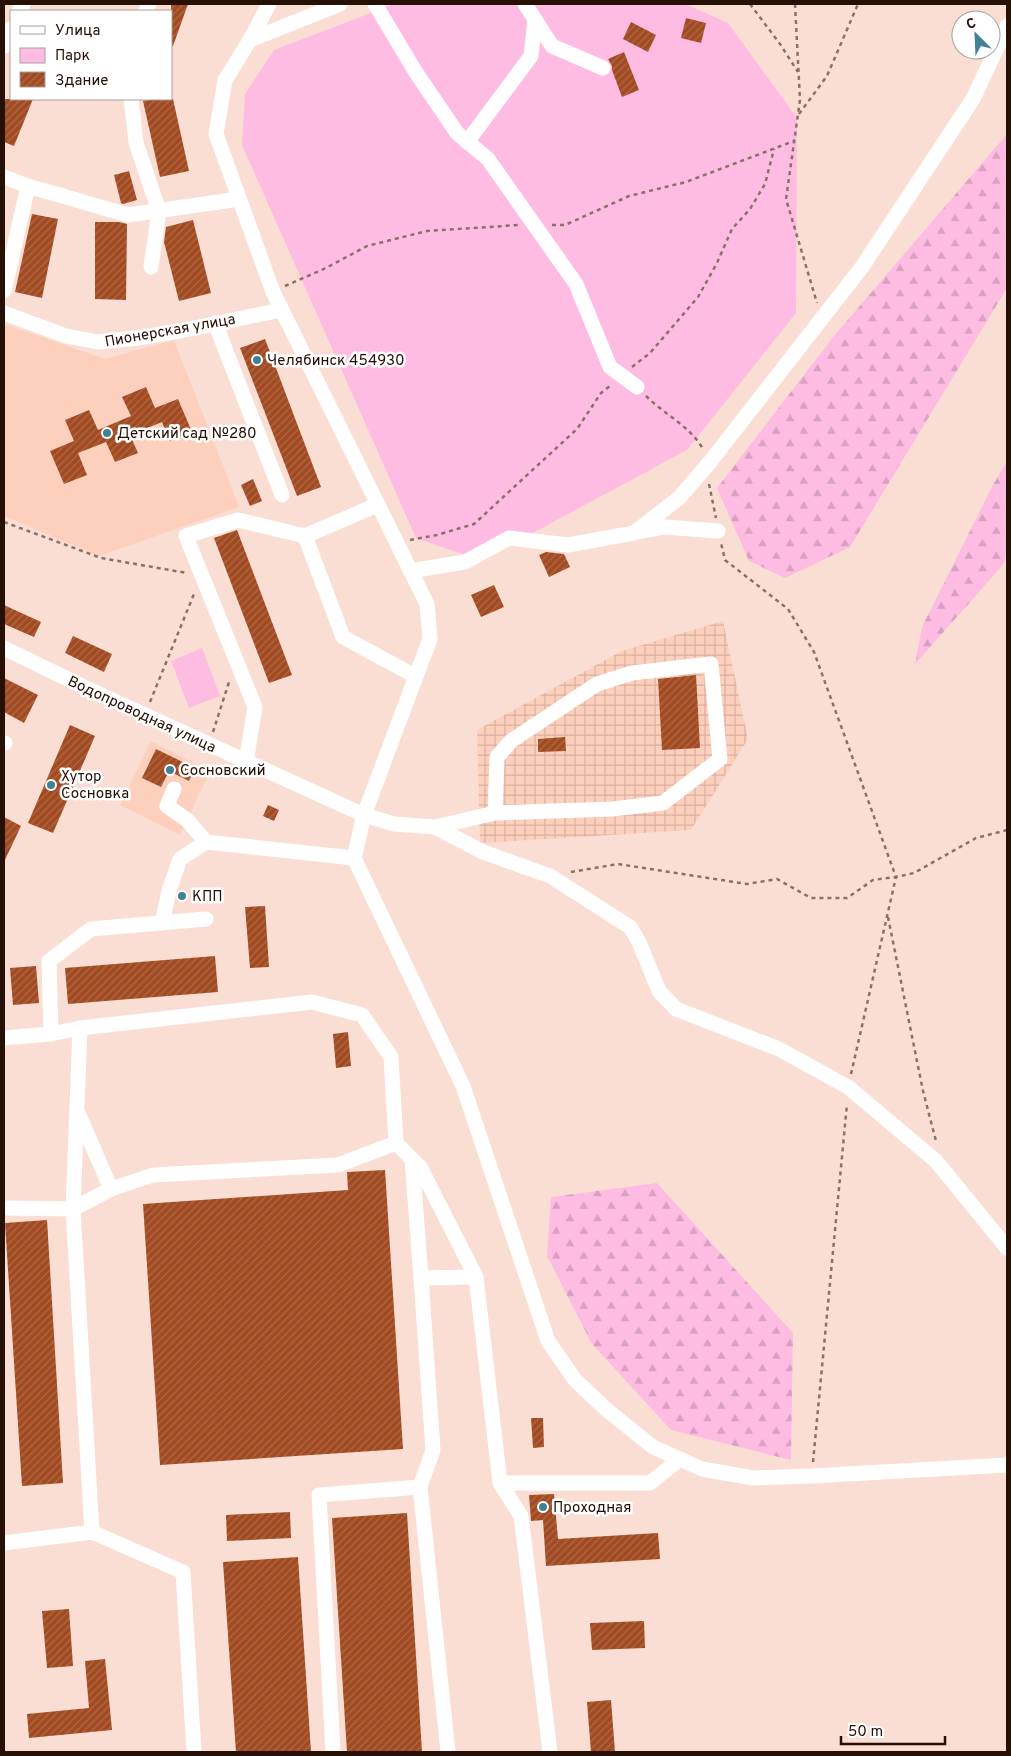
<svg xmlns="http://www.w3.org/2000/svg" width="1011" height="1756" viewBox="0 0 1011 1756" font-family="Overpass,sans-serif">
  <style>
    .built { fill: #fdd0bd }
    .industrial { fill: url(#industrial-grid) }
    .green { fill: #ffbce3 }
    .forest { fill: url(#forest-firs) }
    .building { fill: url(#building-hatch) }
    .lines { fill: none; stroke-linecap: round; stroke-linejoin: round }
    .path { stroke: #8a7166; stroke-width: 2.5; stroke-dasharray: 4 4; stroke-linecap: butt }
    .minor { stroke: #fff; stroke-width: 15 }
    .poi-dot { fill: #428095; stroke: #fff; stroke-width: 2 }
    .labels { text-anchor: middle; stroke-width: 5; stroke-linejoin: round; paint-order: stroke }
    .street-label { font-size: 15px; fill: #260f05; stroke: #fff }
    .poi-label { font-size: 15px; fill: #260f05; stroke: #fff; text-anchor: start }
  </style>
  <defs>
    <pattern id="industrial-grid" width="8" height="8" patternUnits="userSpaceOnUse" patternTransform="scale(1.25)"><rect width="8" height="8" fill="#fdd0bd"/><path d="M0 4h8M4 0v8" fill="none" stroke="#d9b1a1"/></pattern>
    <pattern id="forest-firs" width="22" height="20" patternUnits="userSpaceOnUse" patternTransform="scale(1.25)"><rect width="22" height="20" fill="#ffbce3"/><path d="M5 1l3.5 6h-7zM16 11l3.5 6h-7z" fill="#daa0c1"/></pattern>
    <pattern id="building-hatch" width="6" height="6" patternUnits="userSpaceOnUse" patternTransform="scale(1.25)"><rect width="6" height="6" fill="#a34a20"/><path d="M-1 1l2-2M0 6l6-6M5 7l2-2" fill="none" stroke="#ab6b4c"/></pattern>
  </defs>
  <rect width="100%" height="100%" fill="#faded3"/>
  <g class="built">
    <path d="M4,324L105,359L174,340L239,507L99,556L4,516Z"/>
    <path d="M151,741L210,771L180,835L120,805Z"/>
  </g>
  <path class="industrial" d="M723,621L748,739L691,830L480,843L477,730L622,651Z"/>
  <g class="green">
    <path d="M394,4H685L728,23L797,118L796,313L687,450L518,541L465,555L416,538L242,145L245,94L274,50Z"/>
    <path d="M202,648L220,696L189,708L171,661Z"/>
  </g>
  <g class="forest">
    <path d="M1007,134V288L850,547L785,578L749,561L717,488L834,336Z"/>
    <path d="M1007,461V555L1002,566L915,664L922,627L993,485Z"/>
    <path d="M657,1183L793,1333L791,1460L671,1430L592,1344L547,1256L551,1197Z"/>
  </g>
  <g class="building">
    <path d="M171,4H188L173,46H171Z"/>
    <path d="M686,18L706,23L701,43L681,38Z"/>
    <path d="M631,22L656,35L648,52L623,39Z"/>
    <path d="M624,52L639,90L622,97L612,70V66L608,59Z"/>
    <path d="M4,99H33L14,146L4,142Z"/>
    <path d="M153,99H173L189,171L160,177L143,101Z"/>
    <path d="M129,171L137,200L123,204L121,203L114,175Z"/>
    <path d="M32,214L58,219L42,298L15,292Z"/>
    <path d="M193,220L211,293L179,301L164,242L166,227Z"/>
    <path d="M95,222H119L127,224L126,300L95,299Z"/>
    <path d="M265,339L321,487L297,496L240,348Z"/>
    <path d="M146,387L155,408L178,399L192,432L170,441L162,422L130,435L138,453L115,462L106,442L78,453L87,475L64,484L50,451L74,441L65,420L89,410L98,430L131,416L122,397Z"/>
    <path d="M253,479L262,501L250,506L241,485Z"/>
    <path d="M237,530L292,675L269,683L214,538Z"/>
    <path d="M546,552L564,554L570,567L549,577L539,555Z"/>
    <path d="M494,585L504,607L481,617L471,595Z"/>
    <path d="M4,605L41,622L34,637L4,624Z"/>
    <path d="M73,636L112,654L104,672L65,653Z"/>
    <path d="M696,675L700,748L662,750L658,679Z"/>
    <path d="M4,678L38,695L24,723L4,712Z"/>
    <path d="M70,725L95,736L53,833L28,823Z"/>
    <path d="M565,737L566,751L538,752V739Z"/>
    <path d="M156,749L195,768L189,781L169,771L161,787L142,778Z"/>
    <path d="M268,805L279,810L274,821L263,816Z"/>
    <path d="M4,817L21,826L4,862Z"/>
    <path d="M265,906L269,967L250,968L245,907Z"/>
    <path d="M215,956L218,992L68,1004L65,968Z"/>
    <path d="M36,966L39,1003L13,1005L10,968Z"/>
    <path d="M348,1032L351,1066L336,1068L333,1034Z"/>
    <path d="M385,1170L403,1449L160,1465L143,1204L348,1190L347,1172Z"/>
    <path d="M47,1220L63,1483L22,1486L5,1223Z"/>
    <path d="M531,1418H543L544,1447L533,1448Z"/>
    <path d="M554,1494L558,1539L658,1533L660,1559L546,1566L543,1520L531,1521L529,1495Z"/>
    <path d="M290,1512L291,1538L227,1541L226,1515Z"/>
    <path d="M407,1513L422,1752H347L332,1518Z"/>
    <path d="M298,1557L311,1752H236L223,1562Z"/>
    <path d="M69,1609L73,1666L47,1668L42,1611Z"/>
    <path d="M644,1621L645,1648L592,1650L590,1623Z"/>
    <path d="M105,1659L112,1730L29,1738L27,1714L89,1708L85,1661Z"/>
    <path d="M611,1700L615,1752H591L587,1702Z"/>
  </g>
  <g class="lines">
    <g class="path">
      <path d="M750,4L780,44L798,72"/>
      <path d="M795,4L800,100L786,199L817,303"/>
      <path d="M799,114L827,76L858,4"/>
      <path d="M552,225H565L629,196L686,182L794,141"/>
      <path d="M285,286L326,268L367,246L427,231L519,225"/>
      <path d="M632,367L650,353L698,297L717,263L732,229L750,209L765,184L774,149"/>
      <path d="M646,396C664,414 691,427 703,449"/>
      <path d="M709,484L716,518"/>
      <path d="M4,522L101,558L187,573"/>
      <path d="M410,540L437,535L474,524L577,429L601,393L611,385"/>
      <path d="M150,702L194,594"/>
      <path d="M213,732L229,682"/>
      <path d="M571,872L618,864L747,884L777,879L811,898H847L873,880L896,877L814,652L788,609L725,560L721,543"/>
      <path d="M888,917L923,1091L936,1141"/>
      <path d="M851,1074L896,877L914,873L976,838L1007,830"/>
      <path d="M813,1462L847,1104"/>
    </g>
    <g class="minor">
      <path d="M340,4L250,40L225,80L216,134L273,292L427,604L430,639L364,815L354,858L463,1086L548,1341L575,1380L607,1410L653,1447L702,1469L753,1478L812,1476L1007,1465"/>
      <path d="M375,4L415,71L457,133L488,159L576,284L610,367L637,387"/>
      <path d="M525,4L552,46L603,68"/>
      <path d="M19,11L23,4"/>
      <path d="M146,11L149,4"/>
      <path d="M250,40L269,4"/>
      <path d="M4,46L11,29"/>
      <path d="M131,99L136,143L159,211L151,267"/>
      <path d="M467,142L531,56L535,20"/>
      <path d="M4,177L28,186L128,215L239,199"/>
      <path d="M4,291L28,186"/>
      <path d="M4,313L66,336L98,342L138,338L180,331L281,310"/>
      <path d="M215,323L282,495"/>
      <path d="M377,505L305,536L343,637L415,676"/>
      <path d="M638,532L665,527L718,531"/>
      <path d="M410,571L465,562L509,538L568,545L634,533L679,498L710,462L862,267L973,99L1007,26"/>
      <path d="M4,648L84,687L364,815L394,824L435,827L495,813L613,809L663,803L720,759L711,664L632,673L597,684L511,741L497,757L495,813"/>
      <path d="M4,743H5"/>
      <path d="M246,762L255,707L186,536L238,520L305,536"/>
      <path d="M174,789L167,806L187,820L206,842"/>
      <path d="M435,827L483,852L550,876L630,927L639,942L659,991L676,1009L779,1049L848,1087L936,1161L1007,1248"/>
      <path d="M162,923L169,891L180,859L206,842L354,858"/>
      <path d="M80,1028L73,1209L92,1532L183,1572L194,1752"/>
      <path d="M51,1034L49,961L91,929L206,919"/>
      <path d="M4,1038L51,1034L80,1028L312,1002L362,1015L391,1057L396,1143L420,1167L476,1277L500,1483L521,1516L550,1752"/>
      <path d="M79,1115L111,1189"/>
      <path d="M412,1159L421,1278"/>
      <path d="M4,1208L73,1209L111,1189L153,1175L338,1165L396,1143"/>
      <path d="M500,1483H650L680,1459"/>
      <path d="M4,1543L92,1532"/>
      <path d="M333,1752L319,1495L420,1487"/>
      <path d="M448,1752L420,1487L433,1450L421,1278L476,1277"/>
    </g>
  </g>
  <g class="poi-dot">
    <circle cx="257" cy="360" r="5"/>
    <circle cx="107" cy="433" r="5"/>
    <circle cx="170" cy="770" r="5"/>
    <circle cx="51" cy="785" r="5"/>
    <circle cx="182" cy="896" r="5"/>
    <circle cx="543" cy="1507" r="5"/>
  </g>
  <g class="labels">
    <g class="street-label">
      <text transform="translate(170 330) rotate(-10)" y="5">Пионерская улица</text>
      <text transform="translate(142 714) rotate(25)" y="5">Водопроводная улица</text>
    </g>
    <g class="poi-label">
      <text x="267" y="365">Челябинск 454930</text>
      <text x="117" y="438">Детский сад №280</text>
      <text x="180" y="775">Сосновский</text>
      <text x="61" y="781">Хутор<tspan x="61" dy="17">Сосновка</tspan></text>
      <text x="192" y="901">КПП</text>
      <text x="553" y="1512">Проходная</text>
    </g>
  </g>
  <rect width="1011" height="1756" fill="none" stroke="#260f05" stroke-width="10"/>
  <rect x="10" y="10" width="162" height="90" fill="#ffffff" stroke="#a89f9b"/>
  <rect x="20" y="26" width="25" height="8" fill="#ffffff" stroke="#a89f9b"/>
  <text x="55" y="35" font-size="15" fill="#260f05">Улица</text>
  <rect x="20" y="48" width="25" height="15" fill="#ffbce3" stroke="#a89f9b"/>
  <text x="55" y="60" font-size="15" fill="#260f05">Парк</text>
  <rect x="20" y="72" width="25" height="15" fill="url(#building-hatch)" stroke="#a89f9b"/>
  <text x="55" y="85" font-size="15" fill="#260f05">Здание</text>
  <g transform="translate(976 35) rotate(336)"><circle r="24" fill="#ffffff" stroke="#a89f9b"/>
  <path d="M0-4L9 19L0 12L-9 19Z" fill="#428095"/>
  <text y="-8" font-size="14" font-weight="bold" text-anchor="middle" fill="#260f05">С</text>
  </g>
  <path d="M841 1736v8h104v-8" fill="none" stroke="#260f05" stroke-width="2.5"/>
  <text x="848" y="1736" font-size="15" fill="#260f05" stroke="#ffffff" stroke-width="4" paint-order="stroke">50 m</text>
</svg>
